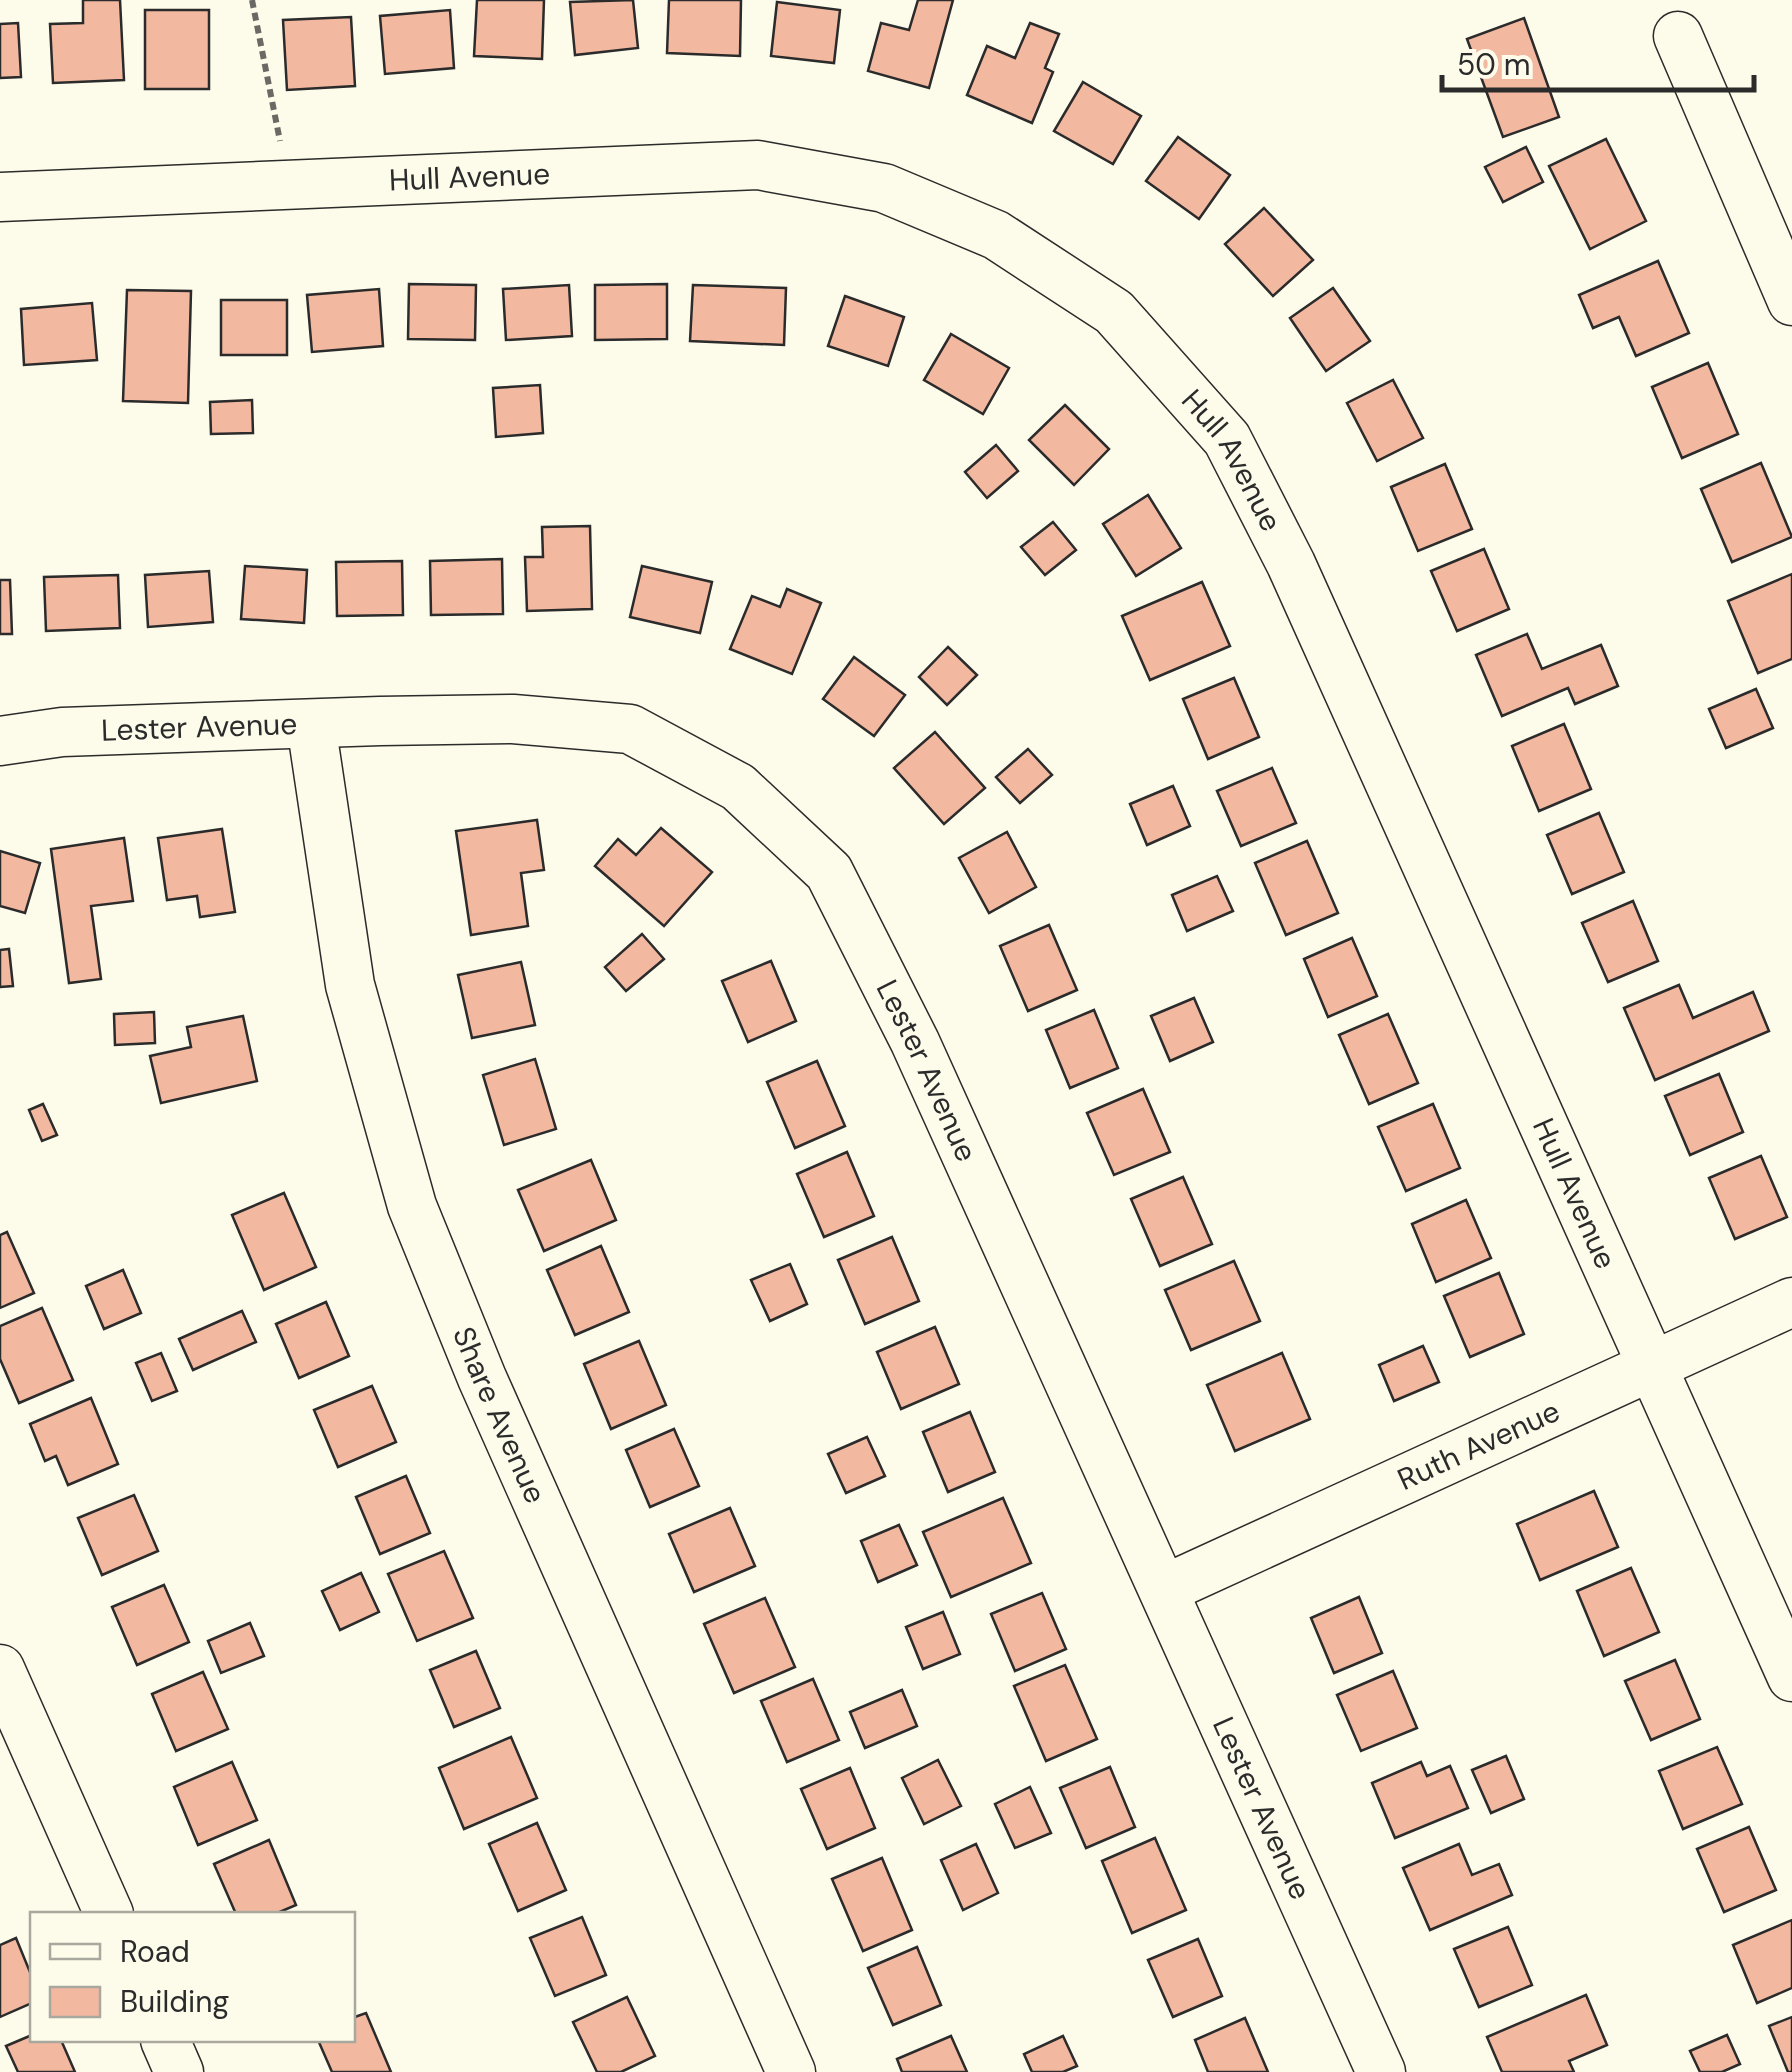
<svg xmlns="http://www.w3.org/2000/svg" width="1792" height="2072" viewBox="0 0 1792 2072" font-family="'DM Sans',sans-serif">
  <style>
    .building { fill: #f2b8a0; stroke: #2b2b2b; stroke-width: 2.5 }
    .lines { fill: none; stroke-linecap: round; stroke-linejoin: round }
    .minor-casing { stroke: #2b2b2b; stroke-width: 51 }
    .path { stroke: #6a6964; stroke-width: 6; stroke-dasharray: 8 5; stroke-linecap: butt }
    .minor { stroke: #fdfbea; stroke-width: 48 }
    .labels { text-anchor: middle; stroke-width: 8; stroke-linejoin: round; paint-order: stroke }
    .street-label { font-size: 30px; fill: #2b2b2b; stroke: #fdfbea }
  </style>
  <rect width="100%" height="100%" fill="#fdfbea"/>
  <g class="building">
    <path d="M83,0H120L124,80L53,83L50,24L83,23Z"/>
    <path d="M477,0H544L542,59L474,56Z"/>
    <path d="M633,0L638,48L575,55L570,2Z"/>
    <path d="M669,0H741L740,56L667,53Z"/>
    <path d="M918,0H953L929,88L868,71L881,23L909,30Z"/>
    <path d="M777,2L840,10L834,63L771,56Z"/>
    <rect x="145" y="10" width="64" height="79"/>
    <path d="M450,10L454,68L385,74L380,16Z"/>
    <path d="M351,17L355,86L287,90L283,20Z"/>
    <path d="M1524,18L1559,117L1503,137L1467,39Z"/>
    <path d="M18,23L21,77L0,78V24Z"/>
    <path d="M1030,23L1059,34L1045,68L1053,72L1032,123L967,95L987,46L1015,58Z"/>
    <path d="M1083,82L1141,116L1113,164L1054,131Z"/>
    <path d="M1178,137L1230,175L1199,219L1146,181Z"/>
    <path d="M1606,139L1646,221L1590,249L1549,166Z"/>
    <path d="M1526,147L1543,182L1503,202L1485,167Z"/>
    <path d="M1264,208L1313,260L1273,296L1225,244Z"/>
    <path d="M1658,261L1689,333L1636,356L1619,317L1593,328L1579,295Z"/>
    <path d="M409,284L476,285L475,340L408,339Z"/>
    <path d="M667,284V339L595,340V285Z"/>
    <path d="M569,285L572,336L506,340L503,289Z"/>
    <path d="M693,285L786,288L784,345L690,341Z"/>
    <path d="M1333,288L1370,341L1326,371L1290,318Z"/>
    <path d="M379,289L383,346L312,352L307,295Z"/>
    <path d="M127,290L191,291L188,403L123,401Z"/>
    <path d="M845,296L904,317L888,366L828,346Z"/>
    <rect x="221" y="300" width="66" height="55"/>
    <path d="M92,303L97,360L24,365L21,309Z"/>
    <path d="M951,334L1009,368L983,414L924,380Z"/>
    <path d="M1708,363L1738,434L1682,458L1652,387Z"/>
    <path d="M1393,380L1423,438L1377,461L1347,403Z"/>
    <path d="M540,385L543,433L496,437L493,388Z"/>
    <path d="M252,400L253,433L211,434L210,402Z"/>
    <path d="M1065,405L1109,449L1074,485L1029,440Z"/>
    <path d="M996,445L1018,471L987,498L965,472Z"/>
    <path d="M1761,463L1792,537L1732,562L1701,489Z"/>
    <path d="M1445,464L1472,529L1418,551L1391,487Z"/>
    <path d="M1148,495L1181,548L1136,576L1103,524Z"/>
    <path d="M1053,522L1076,550L1045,575L1021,547Z"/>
    <path d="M590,526L592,609L527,611L525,557H543L542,527Z"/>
    <path d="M1484,549L1509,609L1457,631L1431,571Z"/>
    <path d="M502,559L503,614L431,615L430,561Z"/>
    <path d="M402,561L403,615L337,616L336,562Z"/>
    <path d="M245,566L307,570L304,623L241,619Z"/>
    <path d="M642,566L712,582L700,633L630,617Z"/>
    <path d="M209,571L213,622L148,627L145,575Z"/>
    <path d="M1792,574V659L1758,673L1728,601Z"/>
    <path d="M118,575L120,628L46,631L44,577Z"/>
    <path d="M0,580H10L12,634H0Z"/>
    <path d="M1202,582L1230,646L1150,680L1122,616Z"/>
    <path d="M787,589L821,603L792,674L730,649L752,596L780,607Z"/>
    <path d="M1527,634L1542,669L1601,645L1618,686L1575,704L1568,688L1502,716L1476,655Z"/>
    <path d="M948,647L977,675L947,705L919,677Z"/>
    <path d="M854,657L905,695L874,736L823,699Z"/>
    <path d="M1234,678L1259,737L1208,759L1183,699Z"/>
    <path d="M1756,689L1773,728L1726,748L1709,709Z"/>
    <path d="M1564,724L1591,789L1539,811L1512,746Z"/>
    <path d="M935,732L985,788L944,824L894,768Z"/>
    <path d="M1028,749L1052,775L1020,803L996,777Z"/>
    <path d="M1272,768L1296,823L1241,846L1217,791Z"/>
    <path d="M1173,786L1190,826L1147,845L1130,804Z"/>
    <path d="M1599,813L1624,872L1572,894L1547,835Z"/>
    <path d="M537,820L544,870L521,873L528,926L471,935L456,831Z"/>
    <path d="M661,828L712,872L664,926L595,866L618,839L636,855Z"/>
    <path d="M222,829L235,912L200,917L197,896L167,900L158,838Z"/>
    <path d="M1007,832L1036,887L989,913L959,858Z"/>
    <path d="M124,838L133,901L91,906L101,979L69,983L51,849Z"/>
    <path d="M1307,841L1338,913L1286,935L1255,863Z"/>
    <path d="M0,851L40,863L25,913L0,906Z"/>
    <path d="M1217,876L1233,911L1187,931L1172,895Z"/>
    <path d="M1633,901L1658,961L1608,982L1582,923Z"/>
    <path d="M1049,925L1077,990L1028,1011L1000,946Z"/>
    <path d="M642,934L664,959L626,991L605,967Z"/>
    <path d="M1352,938L1377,996L1328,1017L1304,959Z"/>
    <path d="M9,949L13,986L0,987V950Z"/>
    <path d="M771,961L796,1021L748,1042L722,981Z"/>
    <path d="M521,962L535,1025L472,1038L458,975Z"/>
    <path d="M1679,985L1693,1018L1753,992L1769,1031L1655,1080L1624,1008Z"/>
    <path d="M1194,998L1213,1042L1170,1061L1151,1016Z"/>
    <path d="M1094,1010L1118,1068L1070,1088L1046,1030Z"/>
    <path d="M154,1012L155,1043L115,1045L114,1014Z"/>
    <path d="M1388,1014L1418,1083L1369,1104L1339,1035Z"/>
    <path d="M243,1016L257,1081L161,1103L150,1056L191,1047L187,1027Z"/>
    <path d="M535,1059L556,1129L504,1145L483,1075Z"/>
    <path d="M817,1061L845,1126L795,1148L767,1082Z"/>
    <path d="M1719,1074L1743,1132L1690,1155L1665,1096Z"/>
    <path d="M1143,1089L1170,1152L1114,1175L1087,1113Z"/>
    <path d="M43,1104L57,1135L42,1141L29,1110Z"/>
    <path d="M1433,1104L1460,1168L1406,1191L1378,1127Z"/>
    <path d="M847,1152L874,1216L824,1237L797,1174Z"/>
    <path d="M1761,1156L1787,1217L1735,1239L1709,1178Z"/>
    <path d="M591,1160L616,1220L544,1251L518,1190Z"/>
    <path d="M1183,1177L1212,1244L1160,1266L1131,1199Z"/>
    <path d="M284,1193L316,1267L264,1290L232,1215Z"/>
    <path d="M1466,1200L1491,1258L1436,1282L1412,1224Z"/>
    <path d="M7,1232L34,1293L0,1308V1235Z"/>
    <path d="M892,1237L919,1301L865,1324L838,1260Z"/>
    <path d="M601,1246L629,1312L575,1335L547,1270Z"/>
    <path d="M1234,1261L1260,1321L1191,1350L1165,1290Z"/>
    <path d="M790,1264L807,1304L770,1321L751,1280Z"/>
    <path d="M123,1270L141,1313L104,1329L86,1286Z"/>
    <path d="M1499,1273L1524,1334L1470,1357L1444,1296Z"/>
    <path d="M326,1302L349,1356L299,1378L276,1324Z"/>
    <path d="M42,1308L73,1380L19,1403L0,1359V1326Z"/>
    <path d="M242,1311L256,1342L193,1370L179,1339Z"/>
    <path d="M935,1327L959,1384L901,1409L877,1352Z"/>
    <path d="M639,1341L666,1405L611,1429L584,1364Z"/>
    <path d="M1423,1346L1439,1382L1394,1401L1379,1365Z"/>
    <path d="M161,1353L177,1391L152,1401L136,1363Z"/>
    <path d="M1282,1353L1310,1419L1235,1451L1207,1385Z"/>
    <path d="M372,1386L396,1442L338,1467L314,1410Z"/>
    <path d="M91,1398L118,1464L68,1485L56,1456L45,1461L30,1424Z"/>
    <path d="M970,1412L995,1472L948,1492L923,1432Z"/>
    <path d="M674,1429L699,1486L650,1507L626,1450Z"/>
    <path d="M867,1437L885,1476L846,1493L828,1454Z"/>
    <path d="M406,1476L430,1533L380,1554L356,1497Z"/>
    <path d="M1594,1491L1618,1547L1540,1580L1517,1524Z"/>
    <path d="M134,1495L158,1551L102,1575L78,1518Z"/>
    <path d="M1003,1498L1031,1563L951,1597L923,1532Z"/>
    <path d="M730,1508L755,1566L694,1592L669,1534Z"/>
    <path d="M899,1525L917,1565L878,1582L861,1541Z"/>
    <path d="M444,1551L473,1618L417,1641L388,1574Z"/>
    <path d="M1631,1568L1659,1632L1604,1656L1577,1591Z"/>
    <path d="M361,1573L379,1612L340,1630L322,1591Z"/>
    <path d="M164,1585L189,1642L137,1665L112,1607Z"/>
    <path d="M1042,1593L1066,1649L1015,1671L991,1614Z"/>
    <path d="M1359,1597L1382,1653L1334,1673L1311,1618Z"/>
    <path d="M765,1598L795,1667L734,1693L704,1624Z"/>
    <path d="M943,1612L960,1654L923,1669L906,1627Z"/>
    <path d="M250,1623L264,1656L221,1673L208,1641Z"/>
    <path d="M476,1651L500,1708L454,1727L430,1670Z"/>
    <path d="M1675,1660L1700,1719L1651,1740L1625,1681Z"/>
    <path d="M1065,1665L1097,1739L1046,1761L1014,1686Z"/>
    <path d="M1393,1671L1417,1728L1361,1751L1337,1695Z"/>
    <path d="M203,1672L228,1729L176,1751L152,1694Z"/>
    <path d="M813,1679L839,1740L787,1762L761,1701Z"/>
    <path d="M902,1690L917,1726L865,1748L850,1712Z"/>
    <path d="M511,1737L537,1798L464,1829L439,1768Z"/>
    <path d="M1717,1747L1742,1804L1683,1829L1659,1771Z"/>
    <path d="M1506,1756L1524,1799L1491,1813L1472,1770Z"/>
    <path d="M938,1760L961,1806L924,1824L902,1778Z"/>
    <path d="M232,1762L257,1820L198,1845L174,1787Z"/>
    <path d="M1421,1762L1427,1776L1450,1766L1468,1808L1395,1838L1372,1783Z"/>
    <path d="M1110,1767L1135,1827L1086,1848L1060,1788Z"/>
    <path d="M850,1768L875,1828L827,1849L801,1789Z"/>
    <path d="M1030,1787L1051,1833L1015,1848L995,1804Z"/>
    <path d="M537,1823L566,1890L518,1911L489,1844Z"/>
    <path d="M1749,1827L1776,1890L1724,1912L1697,1849Z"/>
    <path d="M1155,1838L1186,1910L1132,1933L1102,1861Z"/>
    <path d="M269,1840L296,1905L275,1914H236L214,1864Z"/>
    <path d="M976,1844L998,1893L963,1910L941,1860Z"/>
    <path d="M1459,1844L1472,1875L1499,1864L1512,1895L1430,1930L1403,1868Z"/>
    <path d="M882,1858L912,1930L863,1951L832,1879Z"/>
    <path d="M582,1917L606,1975L555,1996L530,1938Z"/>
    <path d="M1792,1920V1988L1757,2003L1733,1945Z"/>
    <path d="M1508,1927L1532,1985L1479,2007L1454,1949Z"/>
    <path d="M16,1938L32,1977V2003L0,2017V1945Z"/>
    <path d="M1198,1939L1222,1996L1173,2017L1148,1960Z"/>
    <path d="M917,1947L941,2005L893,2025L868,1968Z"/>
    <path d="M1586,1995L1607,2045L1569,2061L1574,2072H1502L1487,2037Z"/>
    <path d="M627,1997L655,2056L621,2072H597L573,2022Z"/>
    <path d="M366,2013L391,2072H332L318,2040H352V2018Z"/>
    <path d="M1792,2017V2072H1788L1769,2026Z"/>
    <path d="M1245,2018L1268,2072H1208L1195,2040Z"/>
    <path d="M32,2035V2040H61L75,2072H18L6,2046Z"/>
    <path d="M1727,2035L1740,2064L1722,2072H1700L1690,2051Z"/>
    <path d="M951,2036L967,2072H902L897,2059Z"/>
    <path d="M1063,2036L1077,2066L1063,2072H1032L1024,2054Z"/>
  </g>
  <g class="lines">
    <defs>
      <g id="minor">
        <path d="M1678,36L1792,301"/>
        <path id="s1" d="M0,197L758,165L884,188L996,235L1114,312L1227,439L1291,564L1792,1677"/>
        <path id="s2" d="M311,724L350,985L412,1206L482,1378L791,2072"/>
        <path id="s3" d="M0,741L62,732L380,721L513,719L630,729L738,787L829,872L915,1042L1381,2072"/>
        <path id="s4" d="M1165,1589L1792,1302"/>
        <path d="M0,1669L109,1914"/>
        <path d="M165,2040L179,2072"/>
      </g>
    </defs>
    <use href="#minor" class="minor-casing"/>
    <path class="path" d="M252,0L280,141"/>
    <use href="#minor" class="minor"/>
  </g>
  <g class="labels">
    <g class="street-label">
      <text dy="10" stroke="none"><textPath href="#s1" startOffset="470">Hull Avenue</textPath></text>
      <text dy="10" stroke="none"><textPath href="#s1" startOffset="1340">Hull Avenue</textPath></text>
      <text dy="10" stroke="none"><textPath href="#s3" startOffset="200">Lester Avenue</textPath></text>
      <text dy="10" stroke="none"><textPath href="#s3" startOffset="1100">Lester Avenue</textPath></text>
      <text dy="10" stroke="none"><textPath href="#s1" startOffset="2150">Hull Avenue</textPath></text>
      <text dy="10" stroke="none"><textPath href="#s2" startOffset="720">Share Avenue</textPath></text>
      <text dy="10" stroke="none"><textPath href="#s4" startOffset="345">Ruth Avenue</textPath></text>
      <text dy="10" stroke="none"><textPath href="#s3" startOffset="1910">Lester Avenue</textPath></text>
    </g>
  </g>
  <rect x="30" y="1912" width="325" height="130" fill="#fdfbea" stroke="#a9a89e" stroke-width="2.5"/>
  <rect x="50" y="1944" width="50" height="15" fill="#fdfbea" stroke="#a9a89e" stroke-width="2.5"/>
  <text x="120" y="1962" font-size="30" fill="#2b2b2b">Road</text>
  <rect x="50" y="1987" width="50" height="30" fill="#f2b8a0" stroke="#a9a89e" stroke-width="2.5"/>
  <text x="120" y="2012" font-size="30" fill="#2b2b2b">Building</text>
  <path d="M1442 75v15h312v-15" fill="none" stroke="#2b2b2b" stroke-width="5"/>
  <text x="1457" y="75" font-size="30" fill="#2b2b2b" stroke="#fdfbea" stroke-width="8" paint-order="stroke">50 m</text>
</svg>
